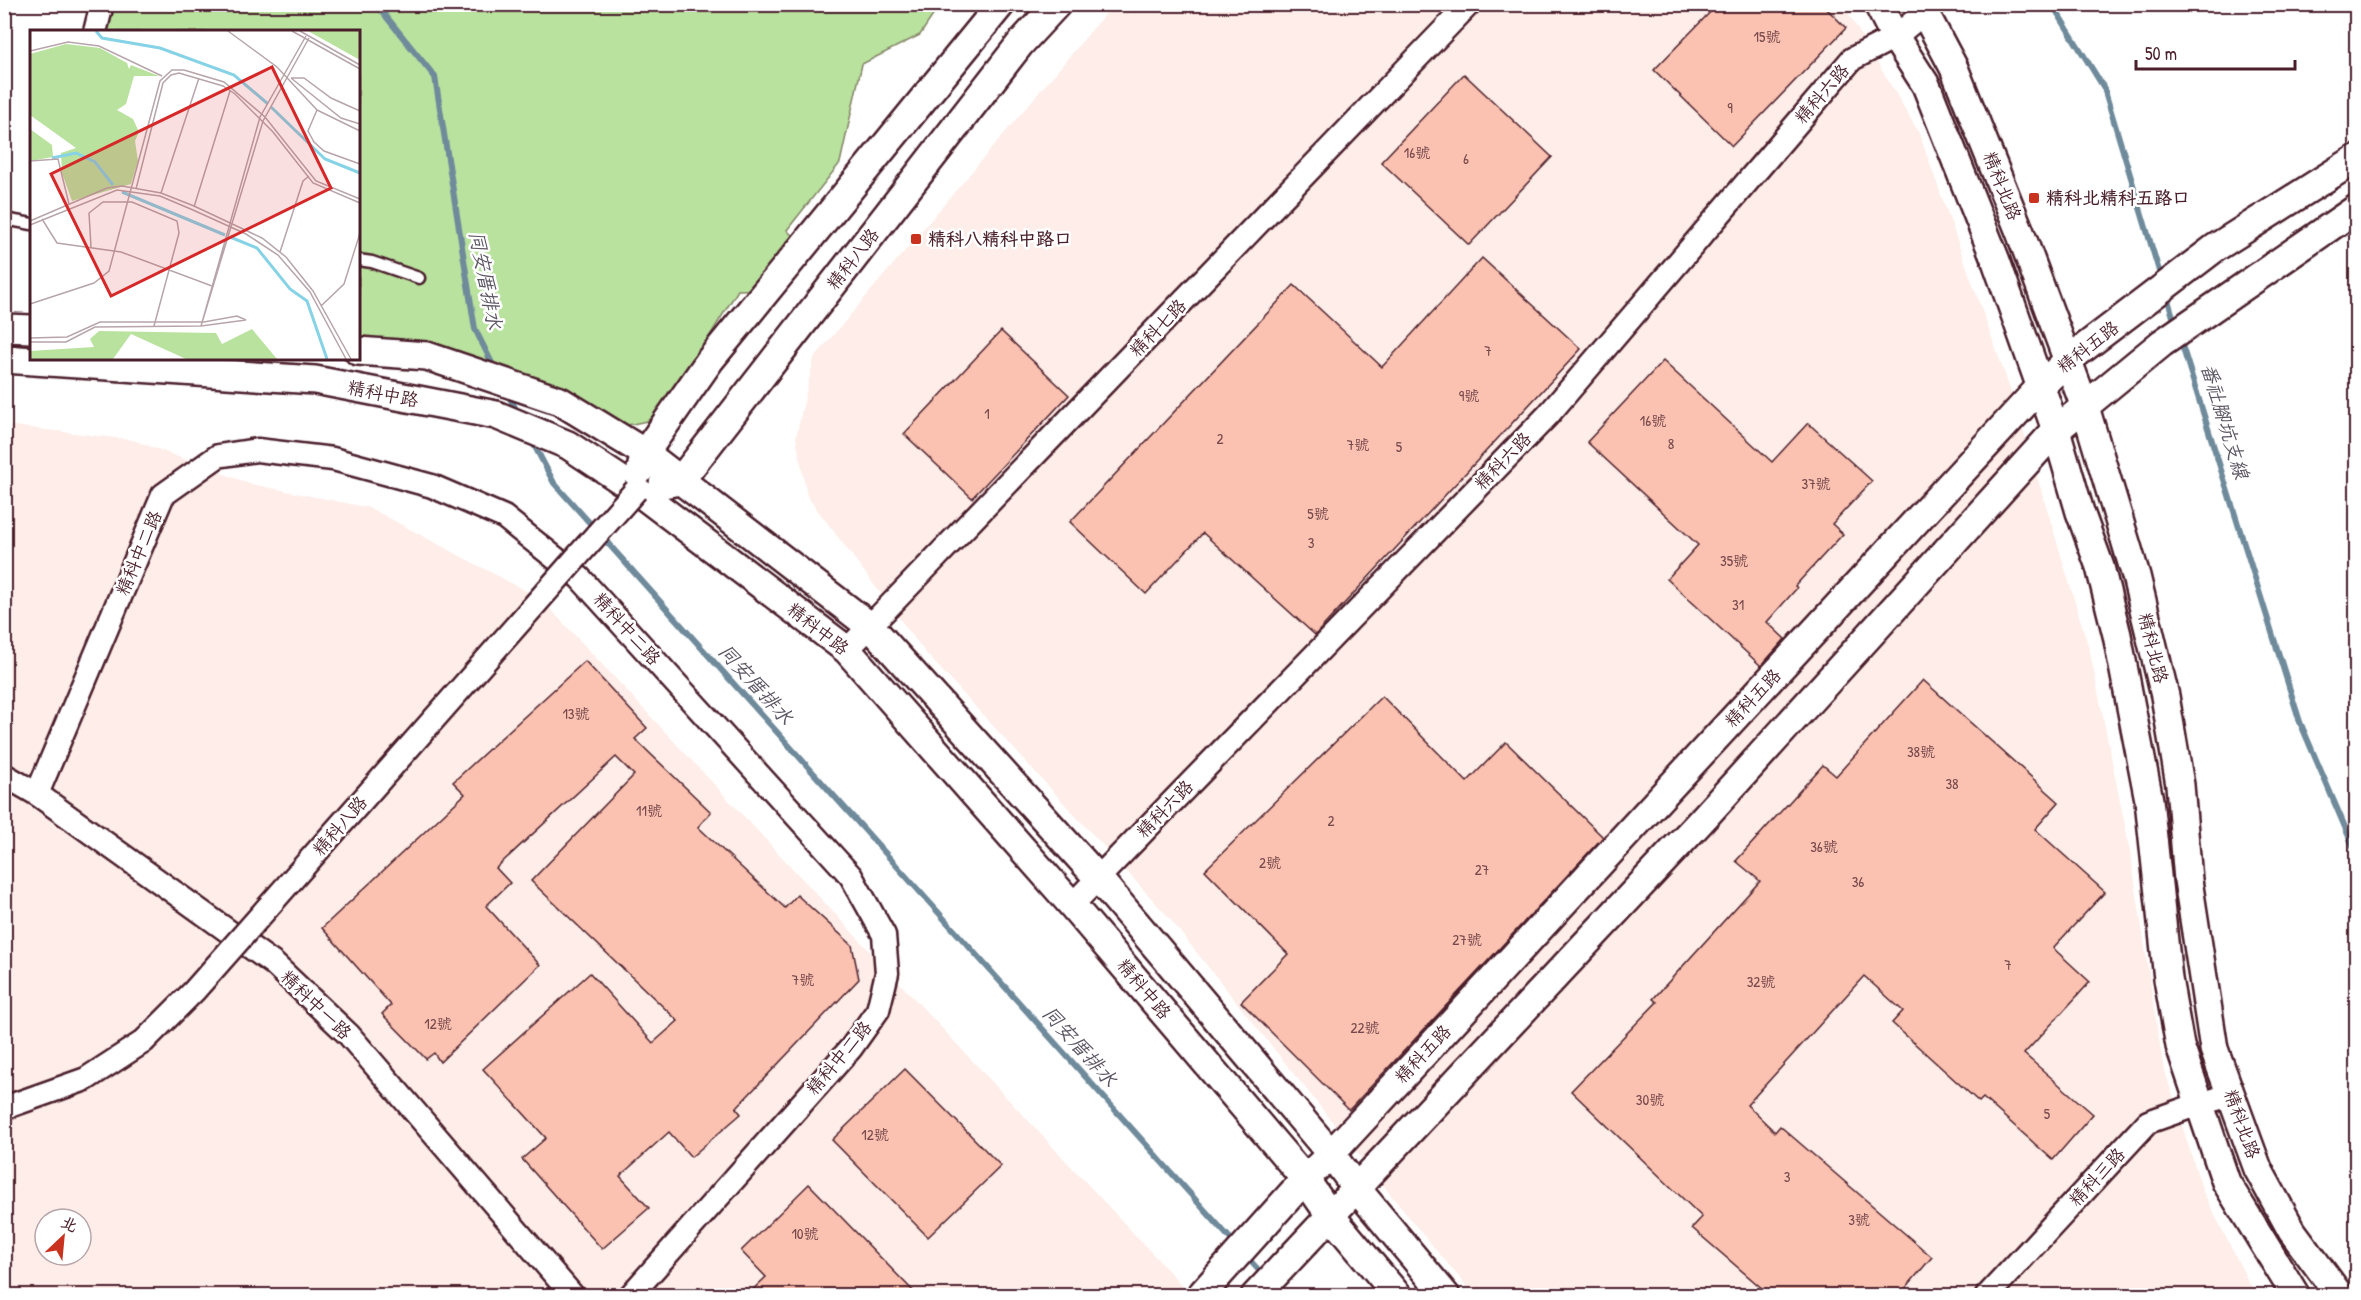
<svg xmlns="http://www.w3.org/2000/svg" width="2361" height="1300" viewBox="0 0 2361 1300" font-family="'Patrick Hand','LXGW WenKai TC',sans-serif">
  <style>
    .built { fill: #feede8; fill-rule: evenodd }
    .green { fill: #b9e29e; stroke: #828064; stroke-width: 1.5 }
    .lines { fill: none; stroke-linecap: round; stroke-linejoin: round }
    .stream { stroke: #6e8a9b; stroke-width: 6 }
    .building { fill: #fbc2b1; stroke: #4a1f2b; stroke-width: 1.5 }
    .service-casing { stroke: #4a1f2b; stroke-width: 15 }
    .minor-casing { stroke: #4a1f2b; stroke-width: 27 }
    .tertiary-casing { stroke: #4a1f2b; stroke-width: 32 }
    .service { stroke: #fff; stroke-width: 10 }
    .minor { stroke: #fff; stroke-width: 22 }
    .tertiary { stroke: #fff; stroke-width: 27 }
    .minor-bridge-casing { stroke: #4a1f2b; stroke-width: 27; stroke-linecap: butt }
    .minor-bridge { stroke: #fff; stroke-width: 22 }
    .poi-dot { fill: #c8321e; stroke: #fff; stroke-width: 2 }
    .labels { text-anchor: middle; stroke-width: 5; stroke-linejoin: round; paint-order: stroke }
    .number-label { font-size: 15px; fill: #76484c }
    .street-label { font-size: 18px; fill: #4a1f2b; stroke: #fff }
    .poi-label { font-size: 18px; font-weight: bold; fill: #4a1f2b; stroke: #fff; text-anchor: start }
    .water-label { font-size: 20px; font-style: italic; fill: #5c5563; stroke: #fff }
    .inset-river { fill: none; stroke: #86d2e6; stroke-width: 3 }
    .inset-road { fill: none; stroke: #b7a5aa; stroke-width: 1.5 }
    .view { fill: #d62828; fill-opacity: 0.15; stroke: #d62828; stroke-width: 3 }
    .inset-edge { fill: none; stroke: #4a1f2b; stroke-width: 3 }
  </style>
  <rect width="100%" height="100%" fill="#fff"/>
  <filter id="ink" filterUnits="userSpaceOnUse"><feTurbulence type="fractalNoise" baseFrequency=".0167" numOctaves="2"/><feDisplacementMap in="SourceGraphic" scale="12" xChannelSelector="R" yChannelSelector="G"/><feConvolveMatrix kernelMatrix="1 2 1 2 8 2 1 2 1" color-interpolation-filters="sRGB"/></filter>
  <g filter="url(#ink)">
    <g class="built">
      <path d="M1113,5H1841L1847,11L1919,133L2016,406L2090,652L2131,856L2163,1065L2203,1192L2249,1283L2258,1295H1474L1415,1225L1165,913L924,651L807,496L796,437L814,358Z"/>
      <path d="M5,425L133,440L251,484L370,508L541,599L1191,1295L5,1296ZM45,1219H81V1255H45Z"/>
    </g>
    <path class="green" d="M111,4L940,5L920,35L862,64L840,163L787,230L807,251L775,289L738,290L669,402L647,421L628,425L359,343L358,32H99Z"/>
    <g class="lines">
      <g class="stream">
        <path d="M376,4L435,77L475,329L496,371"/>
        <path d="M2052,4L2104,88L2162,281"/>
        <path d="M2166,293L2176,327"/>
        <path d="M2180,339L2300,722L2356,853"/>
        <path d="M507,393L518,413"/>
        <path d="M531,439L554,483L1236,1245"/>
        <path d="M1245,1255L1264,1276"/>
        <path d="M1273,1286L1281,1296"/>
      </g>
    </g>
    <g class="building">
      <path d="M1718,4H1822L1846,28L1732,146L1654,70Z"/>
      <path d="M1464,74L1552,157L1469,245L1381,162Z"/>
      <path d="M1482,258L1581,349L1315,635L1203,533L1146,594L1070,522L1294,285L1382,367Z"/>
      <path d="M1001,331L1069,395L972,498L904,434Z"/>
      <path d="M1663,361L1772,462L1808,423L1872,481L1832,524L1843,534L1795,586L1797,588L1767,622L1785,639L1761,666L1667,579L1698,545L1587,442Z"/>
      <path d="M585,661L647,728L635,739L711,812L698,827L785,908L797,895L852,945L859,979L736,1108L741,1114L691,1157L669,1132L620,1176L649,1208L602,1249L522,1159L546,1138L483,1069L590,973L653,1043L678,1021L531,881L634,775L616,757L496,868L510,883L486,906L540,965L440,1062L434,1053L426,1059L382,1014L391,1005L322,928L465,794L453,782Z"/>
      <path d="M1923,680L2059,802L2035,829L2105,892L2053,948L2090,982L2024,1054L2093,1114L2053,1160L1983,1098L1979,1102L1892,1023L1903,1011L1864,976L1747,1105L1775,1132L1780,1126L1932,1257L1899,1296H1771L1692,1228L1702,1217L1571,1091L1657,1002L1653,999L1760,881L1736,861L1823,765L1836,776Z"/>
      <path d="M1382,696L1467,782L1506,742L1603,837L1349,1110L1241,1002L1288,954L1205,870Z"/>
      <path d="M905,1069L1001,1166L928,1237L832,1140Z"/>
      <path d="M809,1184L918,1296H746L766,1277L741,1251Z"/>
    </g>
    <g class="lines">
      <defs>
        <g id="service">
          <path d="M4,219L32,224"/>
          <path d="M358,260L372,262L419,278"/>
        </g>
        <g id="minor">
          <path d="M95,32L102,4"/>
          <path d="M847,650L1469,4"/>
          <path d="M4,775L37,794L274,964L349,1035L573,1296"/>
          <path d="M37,794L163,495L218,456L257,450L333,459L432,486L504,517L580,578L851,876L884,935L887,973L878,1010L851,1048L630,1296"/>
          <path d="M1072,905L1548,415L1852,59L1895,37L1925,12"/>
          <path d="M4,1108L86,1079L143,1042"/>
          <path d="M1987,1296L2148,1122L2199,1104L2231,1095"/>
        </g>
        <g id="tertiary">
          <path d="M1878,4L1895,37L1926,85L1996,261L2056,430L2080,512L2100,567L2117,635L2149,800L2168,979L2180,1046L2226,1182L2296,1296"/>
          <path d="M1920,4L1954,68L2020,232L2085,407L2136,576L2165,696L2180,785L2188,880L2214,1049L2258,1169L2292,1231L2340,1296"/>
          <path d="M4,328L32,329"/>
          <path d="M358,351L427,356L560,401L645,453L871,627L1098,878L1331,1154L1357,1189L1446,1296"/>
          <path d="M4,359L315,380L496,415L568,445L636,490L847,650L1072,905L1305,1179L1330,1215L1398,1296"/>
          <path d="M641,469L645,453L710,360L1001,4"/>
          <path d="M663,484L680,481L1020,44L1057,4"/>
          <path d="M1200,1296L1305,1179L1331,1154L2042,385L2068,360L2215,248L2356,159"/>
          <path d="M1255,1296L1700,822L2056,430L2162,343L2356,209"/>
        </g>
      </defs>
      <use href="#service" class="service-casing"/>
      <use href="#minor" class="minor-casing"/>
      <use href="#tertiary" class="tertiary-casing"/>
      <use href="#service" class="service"/>
      <use href="#minor" class="minor"/>
      <use href="#tertiary" class="tertiary"/>
      <defs>
        <path id="minor-bridge" d="M143,1042L194,991L636,490"/>
      </defs>
      <use href="#minor-bridge" class="minor-bridge-casing"/>
      <use href="#minor-bridge" class="minor-bridge"/>
    </g>
  </g>
  <g class="poi-dot">
    <rect x="2028" y="192" width="12" height="12" rx="3"/>
    <rect x="910" y="233" width="12" height="12" rx="3"/>
  </g>
  <g class="labels">
    <g class="number-label">
      <text x="1767" y="42">15號</text>
      <text x="1730" y="113">9</text>
      <text x="1417" y="158">16號</text>
      <text x="1466" y="164">6</text>
      <text x="1488" y="356">7</text>
      <text x="1469" y="401">9號</text>
      <text x="987" y="419">1</text>
      <text x="1653" y="426">16號</text>
      <text x="1220" y="444">2</text>
      <text x="1671" y="449">8</text>
      <text x="1358" y="450">7號</text>
      <text x="1399" y="452">5</text>
      <text x="1816" y="489">37號</text>
      <text x="1318" y="519">5號</text>
      <text x="1311" y="548">3</text>
      <text x="1734" y="566">35號</text>
      <text x="1738" y="610">31</text>
      <text x="576" y="719">13號</text>
      <text x="1921" y="757">38號</text>
      <text x="1952" y="789">38</text>
      <text x="649" y="816">11號</text>
      <text x="1331" y="826">2</text>
      <text x="1824" y="852">36號</text>
      <text x="1270" y="868">2號</text>
      <text x="1482" y="875">27</text>
      <text x="1858" y="887">36</text>
      <text x="1467" y="945">27號</text>
      <text x="2008" y="970">7</text>
      <text x="803" y="985">7號</text>
      <text x="1761" y="987">32號</text>
      <text x="438" y="1029">12號</text>
      <text x="1365" y="1033">22號</text>
      <text x="1650" y="1105">30號</text>
      <text x="2047" y="1119">5</text>
      <text x="875" y="1140">12號</text>
      <text x="1787" y="1182">3</text>
      <text x="1859" y="1225">3號</text>
      <text x="805" y="1239">10號</text>
    </g>
    <g class="street-label">
      <text transform="translate(1822 94) rotate(-49)" y="6">精科六路</text>
      <text transform="translate(2002 186) rotate(68)" y="6">精科北路</text>
      <text transform="translate(853 259) rotate(-52)" y="6">精科八路</text>
      <text transform="translate(1158 328) rotate(-46)" y="6">精科七路</text>
      <text transform="translate(2088 347) rotate(-38)" y="6">精科五路</text>
      <text transform="translate(383 394) rotate(11)" y="6">精科中路</text>
      <text transform="translate(1503 461) rotate(-46)" y="6">精科六路</text>
      <text transform="translate(139 553) rotate(-67)" y="6">精科中二路</text>
      <text transform="translate(627 629) rotate(48)" y="6">精科中二路</text>
      <text transform="translate(818 629) rotate(38)" y="6">精科中路</text>
      <text transform="translate(2153 648) rotate(76)" y="6">精科北路</text>
      <text transform="translate(1753 698) rotate(-47)" y="6">精科五路</text>
      <text transform="translate(1165 809) rotate(-46)" y="6">精科六路</text>
      <text transform="translate(340 826) rotate(-49)" y="6">精科八路</text>
      <text transform="translate(1144 989) rotate(50)" y="6">精科中路</text>
      <text transform="translate(316 1005) rotate(44)" y="6">精科中一路</text>
      <text transform="translate(1423 1054) rotate(-47)" y="6">精科五路</text>
      <text transform="translate(839 1058) rotate(-50)" y="6">精科中二路</text>
      <text transform="translate(2242 1124) rotate(70)" y="6">精科北路</text>
      <text transform="translate(2097 1177) rotate(-47)" y="6">精科三路</text>
    </g>
    <g class="poi-label">
      <text x="2046" y="204">精科北精科五路口</text>
      <text x="928" y="245">精科八精科中路口</text>
    </g>
    <g class="water-label">
      <text transform="translate(486 280) rotate(79)" y="7">同安厝排水</text>
      <text transform="translate(2225 421) rotate(73)" y="7">番社腳坑支線</text>
      <text transform="translate(756 684) rotate(48)" y="7">同安厝排水</text>
      <text transform="translate(1080 1046) rotate(48)" y="7">同安厝排水</text>
    </g>
  </g>
  <g transform="translate(30 30)">
    <rect width="330" height="330" fill="#fff"/>
    <path d="M278,1H330V30ZM36,14L70,18L97,33L99,39L101,35L129,46H104L96,74L87,80L103,89L109,102L105,111L108,131L101,154L42,171L32,143L31,123L46,118L0,85V24ZM0,99L22,115L23,127L0,131ZM222,299L247,329H156L101,304L83,329H0V321L64,317L60,309L69,301L186,303L192,314Z" fill="#b9e29e"/>
    <path class="inset-river" d="M66,1L72,8L130,18L204,45L238,74M241,77L295,129L330,143M22,128L46,123L65,132L83,155M92,162L195,205M200,207L227,218L260,259L277,271L297,329"/>
    <path class="inset-road" d="M198,1L247,37L287,80L278,101L284,112L294,121L330,134M262,1L330,39M270,1L330,35M0,21L38,12L69,16L132,46M261,48L311,88L330,94M261,48H274L301,68L330,81M287,80L330,101M0,131L28,129L39,174M106,159L133,53L141,45L149,43L193,56L205,64L243,102L283,153L330,173M131,163L169,48M164,177L200,61M12,189L27,213L91,222L182,256M0,191L77,158L92,156L131,163L164,176L232,208L256,227L283,261L321,329M0,195L87,160L130,166L163,180L216,204L248,225L280,262L316,329M61,217L59,183L73,172H102L147,191L149,203L124,296M250,222L273,151L279,146M0,274L64,253L79,241L130,51L142,40H154L194,52L235,87L286,151L330,169M291,276L314,254L330,203M171,296L230,87L276,6M171,296L233,91L279,8M0,308L37,307L70,292H174L207,286L216,290M0,312H36L65,297L171,296L216,290"/>
    <path class="view" d="M242,37L301,158L81,266L21,144Z"/>
    <rect width="330" height="330" class="inset-edge"/>
  </g>
  <rect width="2361" height="1300" fill="none" stroke="#fff" stroke-width="24"/>
  <rect x="12" y="12" width="2337" height="1276" fill="none" stroke="#4a1f2b" stroke-width="2" filter="url(#ink)"/>
  <g transform="translate(63 1237) rotate(26)"><circle r="28" fill="#ffffff" stroke="#b7a5aa" stroke-width="1.5"/>
  <path d="M0-4.5L10 22L0 15L-10 22Z" fill="#c8321e"/>
  <text y="-9" font-size="16" font-weight="bold" text-anchor="middle" fill="#4a1f2b">北</text>
  </g>
  <path d="M2136 60v9h159v-9" fill="none" stroke="#4a1f2b" stroke-width="3"/>
  <text x="2145" y="60" font-size="18" fill="#4a1f2b" stroke="#ffffff" stroke-width="4.5" paint-order="stroke">50 m</text>
</svg>
